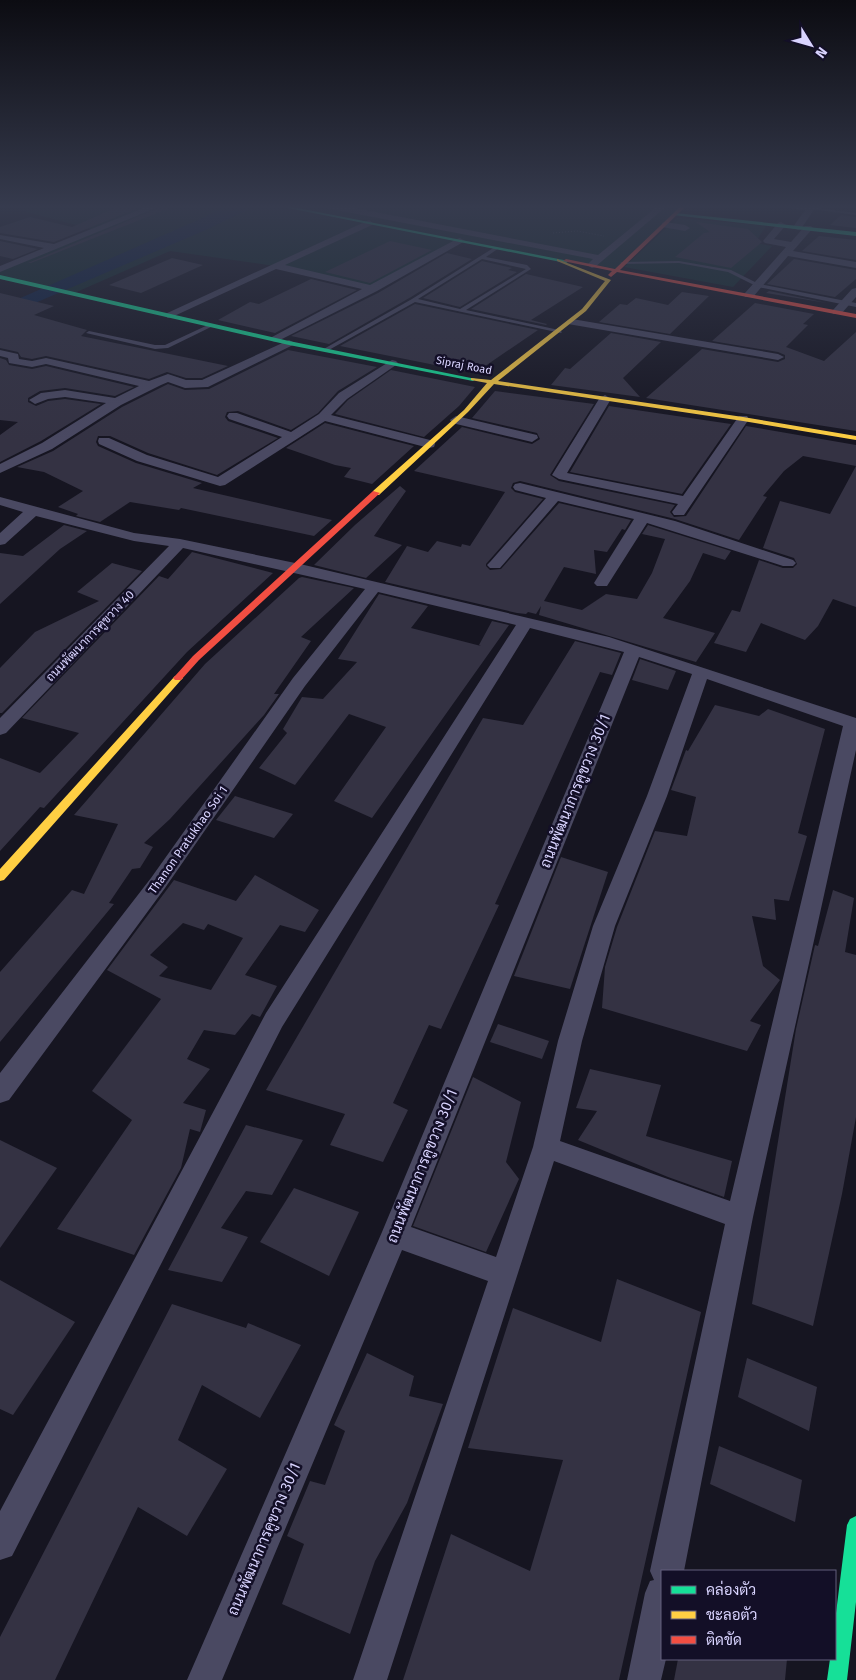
<svg xmlns="http://www.w3.org/2000/svg" width="856" height="1680" viewBox="0 0 856 1680" font-family="'Fira Sans',Sarabun,sans-serif">
  <style>
    .green { fill: #132d2e }
    .water { fill: #0c2145 }
    .building { fill: #343243; fill-rule: evenodd }
    .lines { fill: none; stroke-linecap: round; stroke-linejoin: round }
    .path { stroke: #445160; stroke-width: 1; stroke-dasharray: 1 2; stroke-linecap: butt }
    .lane { fill: #4a4962; fill-rule: evenodd }
    .street { fill: #4a4962; fill-rule: evenodd }
    .fast { fill: #16e098; fill-rule: evenodd }
    .slow { fill: #ffcf43; fill-rule: evenodd }
    .jam { fill: #f24e42; fill-rule: evenodd }
    .labels { text-anchor: middle; stroke-width: 5; stroke-linejoin: round; paint-order: stroke }
    .far-street-label { font-size: 11px; fill: #d9d4ff; stroke: #130f27 }
    .street-label { font-size: 12px; fill: #d9d4ff; stroke: #130f27 }
    .near-street-label { font-size: 15px; fill: #d9d4ff; stroke: #130f27 }
  </style>
  <rect width="100%" height="100%" fill="#161521"/>
  <g class="green">
    <path d="M32,205H685L616,269L460,241L373,289L275,266L170,251L72,294L0,277V269L94,230L20,210Z"/>
    <path d="M677,218L766,226L755,243L772,246L733,287L624,267Z"/>
  </g>
  <path class="water" d="M227,205H257L208,229L0,318V307L207,216Z"/>
  <g class="building">
    <path d="M122,205H146L54,242L0,233V227L30,217L72,227Z"/>
    <path d="M165,205L175,206L31,263H28Z"/>
    <path d="M841,215L856,217V228L830,225Z"/>
    <path d="M696,222L748,229L762,242L731,268L675,257L704,233L710,232Z"/>
    <path d="M819,236L856,240V260L802,251Z"/>
    <path d="M0,241L38,249L13,259L0,256Z"/>
    <path d="M390,241L432,250L370,283L325,272Z"/>
    <path d="M447,253L472,259L411,297L329,344L291,336L378,293Z"/>
    <path d="M172,258L203,265L141,293L109,285Z"/>
    <path d="M794,259L856,270V279L835,297L767,284Z"/>
    <path d="M482,261L512,268L508,270L517,272L460,307L423,298Z"/>
    <path d="M526,274L583,287L531,320L547,324L546,325L471,309Z"/>
    <path d="M311,279L357,290L275,333L218,320L250,302L259,304Z"/>
    <path d="M769,291L827,303L766,293Z"/>
    <path d="M682,292L709,296L670,334L599,322L620,304L627,305L636,298L668,305Z"/>
    <path d="M0,293L54,306L34,315L87,330L81,336L228,366L202,378H186L167,372L149,379L46,356L32,359L21,357L18,352L0,348Z"/>
    <path d="M755,303L814,314L803,324L808,325L786,347L824,361L856,332V431L646,398L702,349L778,362L785,359V355L778,352L712,341Z"/>
    <path d="M415,304L538,330L475,373L340,346Z"/>
    <path d="M611,333L661,342L623,378L640,397L551,385L565,368L570,369Z"/>
    <path d="M288,350L377,367L338,391L318,413L291,430L238,411L227,412L225,417L228,421L278,438L217,475L148,453L110,436H98L96,442L98,446L136,463L202,483L193,488L332,520L314,536L181,508L179,510L130,502L100,522L76,516L78,514L58,507L83,491L44,472L17,467L53,451L122,407L168,384L185,390L209,389Z"/>
    <path d="M0,358L6,360L9,365L32,369L46,366L134,387L115,396L65,388L40,391L28,398V402L36,406L48,401L65,399L101,404L41,441L0,462V435L18,422L0,420Z"/>
    <path d="M391,370L475,387L459,406L424,437L335,414L348,400Z"/>
    <path d="M495,391L594,404L550,475L559,481L675,505L670,512L674,517L686,516L746,426L856,445V466L803,456L784,471L763,496L767,497L739,540L675,519L520,481L513,483L511,488L515,492L543,499L486,564V566L490,570L501,569L559,503L631,520L625,530L622,529L607,552L594,550L596,574L564,567L544,601L582,610L606,594L637,599L652,573L665,539L642,534L648,525L731,551L725,560L703,553L690,581L663,618L715,633L696,662L539,615L541,606L536,614L528,612L526,614L517,613L385,582L407,546L428,552L437,541L461,547L462,544L470,546L505,492L414,471L462,427L532,444L540,439L537,433L472,418Z"/>
    <path d="M609,406L731,424L682,494L570,472Z"/>
    <path d="M325,423L414,446L372,484L344,477L351,468L335,465L286,448Z"/>
    <path d="M856,466V607L833,599L818,626L805,640L761,623L746,652L714,643L732,610L740,612L759,560L783,568H793L797,564L794,558L763,548L780,501L830,514Z"/>
    <path d="M400,486L406,491L374,536L402,545L366,578L314,565L355,525Z"/>
    <path d="M64,525L87,531L60,549L0,604V553L23,556Z"/>
    <path d="M192,552L273,573L187,652L44,808L40,807L0,851V758L40,773L79,733L22,718L159,576L168,579Z"/>
    <path d="M112,563L142,571L2,713H0V668L35,632L99,601L77,592Z"/>
    <path d="M302,577L354,588L301,637L311,641L274,694H279L264,715L170,819L144,843L153,847L140,868L132,869L109,903L114,904L0,1042V972L72,890L84,894L118,824L74,815L205,664L299,578Z"/>
    <path d="M379,594L428,606L411,628L481,646L479,645L492,621L509,625L372,818L334,801L386,727L349,714L295,785L259,768L287,733L283,729L302,697L323,699L357,662L338,659Z"/>
    <path d="M575,641L621,653L612,675L600,672L495,904L499,905L441,1029L429,1025L393,1103L408,1110L383,1162L330,1145L345,1114L266,1090L483,718L523,725Z"/>
    <path d="M640,659L676,671L668,690L632,680Z"/>
    <path d="M715,705L759,716L768,709L825,729L798,833L807,836L789,901L774,899L776,920L752,916L763,966L780,980L750,1021L761,1025L747,1051L602,1008L605,967L617,927L655,831L687,836L696,797L671,790L686,750L688,751Z"/>
    <path d="M235,796L293,814L274,838L216,820Z"/>
    <path d="M561,857L608,872L570,989L514,976Z"/>
    <path d="M255,875L319,910L305,932L280,925L245,975L277,986L260,1017L252,1014L235,1035L204,1030L187,1059L210,1069L183,1103L206,1110L200,1132L190,1129L181,1168L134,1255L57,1229L132,1120L92,1091L161,999L107,970L174,880L236,901ZM183,923L204,930L208,924L243,938L211,990L159,976L168,967L150,955Z"/>
    <path d="M833,890L854,898L845,952L856,955V1117L842,1194L813,1326L752,1304L796,1029L815,945L818,946Z"/>
    <path d="M498,1024L549,1041L542,1059L490,1042Z"/>
    <path d="M590,1069L661,1085L646,1136L732,1161L724,1197L668,1177L578,1140L597,1111L576,1108Z"/>
    <path d="M473,1077L521,1102L506,1162L519,1179L486,1252L413,1226Z"/>
    <path d="M246,1125L303,1140L272,1195L246,1191L221,1228L248,1237L222,1282L168,1270Z"/>
    <path d="M0,1140L57,1168L0,1248Z"/>
    <path d="M294,1188L359,1212L329,1276L260,1242Z"/>
    <path d="M617,1279L701,1312L619,1680H403L451,1534L530,1571L563,1460L468,1448L513,1308L601,1342Z"/>
    <path d="M0,1280L75,1322L13,1415L0,1409Z"/>
    <path d="M172,1304L246,1328L248,1323L301,1345L260,1418L202,1385L178,1440L227,1469L187,1536L138,1507L55,1680H0V1637Z"/>
    <path d="M367,1353L414,1376L409,1396L443,1404L407,1503L375,1561L350,1634L282,1604L304,1544L287,1536L310,1481L325,1485L345,1431L334,1425Z"/>
    <path d="M747,1358L817,1387L809,1431L738,1397Z"/>
    <path d="M719,1446L802,1480L795,1522L710,1484Z"/>
    <path d="M678,1659H787L785,1680H674Z"/>
  </g>
  <g class="lines">
    <path class="path" d="M553,233L577,231L604,236"/>
    <g class="lane">
      <path d="M809,207L856,213V215L811,209Z"/>
      <path d="M495,247L499,248L486,257L527,265L531,269L466,310L559,330L562,332L561,333L415,302L327,351L322,350L412,299ZM482,259L526,269L460,309L418,299Z"/>
      <path d="M679,261L731,270L759,284L856,303V307L758,287L728,272L679,263L622,264L620,263L622,262Z"/>
      <path d="M210,324L215,325L168,348L155,349L86,333L89,331L155,345H165Z"/>
    </g>
    <g class="street">
      <path d="M151,205H163L0,272V266L44,248L0,239V235L54,244Z"/>
      <path d="M322,205H339L598,255L659,205H668L595,267L592,268L587,265L593,259L326,208Z"/>
      <path d="M785,205H808L815,208L801,229L798,230L793,227L805,210L789,208Z"/>
      <path d="M369,220L373,223L372,225L285,265L370,285L457,239L460,238L465,241L377,291L276,342L272,341L270,339L272,337L362,289L276,269L172,317L168,318L163,315Z"/>
      <path d="M665,222L685,225L690,228L685,231L662,227V223Z"/>
      <path d="M781,222L786,225L774,239L791,242L805,226H811L813,228L793,251L856,262V268L788,256L753,297H745L744,295L745,293L786,247L765,243L763,241L778,223Z"/>
      <path d="M856,288V297L841,314H833L832,312L833,310L852,289Z"/>
      <path d="M572,319L778,354L784,357L778,360L568,324L567,322L568,320Z"/>
      <path d="M289,340L295,343L293,345L208,387L185,388L168,382L161,385L121,405L52,449L0,473V464L42,443L106,403L65,397L48,399L35,404L29,400L41,393L65,390L115,398L139,386L46,364L32,367L9,363L8,358L0,356V350L18,354L19,359L32,361L46,358L149,381L168,374L186,380H202Z"/>
      <path d="M392,360L396,361L398,363L396,365L347,399L331,415L434,441L435,444L434,447L429,448L325,421L225,485L220,486L137,461L99,444L98,441L99,438H109L147,455L218,477L282,437L229,419L227,416L229,413H237L291,432L319,414L339,393Z"/>
      <path d="M605,395L611,399L567,473L683,496L739,416H747L749,419L684,515H674L672,512L678,504L559,479L552,475L599,399Z"/>
      <path d="M456,416L537,435L538,438L532,442L452,423L450,420Z"/>
      <path d="M520,483L675,521L793,560L796,563L793,566H783L647,523L607,586H597L594,583L634,519L558,501L500,568H490L487,565L490,562L546,498L515,490L513,487L515,484Z"/>
      <path d="M0,497L134,533L180,539L300,564L609,637L856,718V750L753,1217L684,1571H662V1659H666L661,1680H627L645,1593L650,1581L654,1580L650,1571L725,1224L554,1161L387,1680H353L488,1281L402,1250L222,1680H187L382,1232L624,652L530,628L282,1027L12,1556L0,1560V1511L266,1013L516,625L378,592L305,686L165,888L9,1100L0,1103V1073L151,878L293,678L365,589L183,548L6,733L0,735V718L169,546L134,541L36,516L5,544L0,545V533L23,512L0,505ZM639,657L692,674L647,796L593,926L558,1041L533,1147L496,1257L411,1227ZM707,679L843,726L730,1201L560,1141L582,1041L615,926L667,796Z"/>
    </g>
    <g class="fast">
      <path d="M273,205H282L569,261L566,263Z"/>
      <path d="M675,213L856,232V236L673,215Z"/>
      <path d="M0,275L289,341L476,379L473,381L289,345L0,279Z"/>
      <path d="M856,1516V1602L847,1680H827L830,1659H835V1621L847,1525L850,1519Z"/>
    </g>
    <g class="slow">
      <path d="M557,259L611,280L586,311L498,381L743,417L856,436V440L743,421L494,384L468,412L379,495H373V491L464,410L487,383L471,380V378L491,380L582,309L605,281L557,261Z"/>
      <path d="M178,675L181,676L183,678L181,680L4,880L0,881V869L175,676Z"/>
    </g>
    <g class="jam">
      <path d="M682,205H687L620,270L856,314V318L617,272L611,277L608,275L612,271L563,261L566,259L615,269Z"/>
      <path d="M373,491L380,493L199,660L181,680H175L173,678L175,676L193,656Z"/>
    </g>
  </g>
  <linearGradient id="sky" x2="0" y2="1"><stop stop-color="#0c0c12"/><stop offset="0.47" stop-color="#363b4e"/><stop offset="1" stop-color="#363b4e" stop-opacity="0"/></linearGradient>
  <rect width="856" height="440" fill="url(#sky)"/>
  <g class="labels">
    <g class="far-street-label">
      <text transform="translate(464 365) rotate(11)" y="4">Sipraj Road</text>
    </g>
    <g class="street-label">
      <text transform="translate(90 636) rotate(-46)" y="4">ถนนพัฒนาการคูขวาง 40</text>
      <text transform="translate(188 840) rotate(-55)" y="4">Thanon Pratukhao Soi 1</text>
    </g>
    <g class="near-street-label">
      <text transform="translate(575 791) rotate(-68)" y="5">ถนนพัฒนาการคูขวาง 30/1</text>
      <text transform="translate(422 1166) rotate(-68)" y="5">ถนนพัฒนาการคูขวาง 30/1</text>
      <text transform="translate(264 1539) rotate(-67)" y="5">ถนนพัฒนาการคูขวาง 30/1</text>
    </g>
  </g>
  <rect x="661" y="1570" width="175" height="90" fill="#130f27" stroke="#625e7d"/>
  <rect x="671" y="1586" width="25" height="8" fill="#16e098" stroke="#625e7d"/>
  <text x="706" y="1595" font-size="15" fill="#d9d4ff">คล่องตัว</text>
  <rect x="671" y="1611" width="25" height="8" fill="#ffcf43" stroke="#625e7d"/>
  <text x="706" y="1620" font-size="15" fill="#d9d4ff">ชะลอตัว</text>
  <rect x="671" y="1636" width="25" height="8" fill="#f24e42" stroke="#625e7d"/>
  <text x="706" y="1645" font-size="15" fill="#d9d4ff">ติดขัด</text>
  <g transform="translate(811 45) rotate(127)" stroke="#130f27" stroke-width="4" paint-order="stroke">
  <path d="M0-4L9 19L0 12L-9 19Z" fill="#d9d4ff"/>
  <text y="-8" font-size="14" font-weight="bold" text-anchor="middle" fill="#d9d4ff">N</text>
  </g>
</svg>
